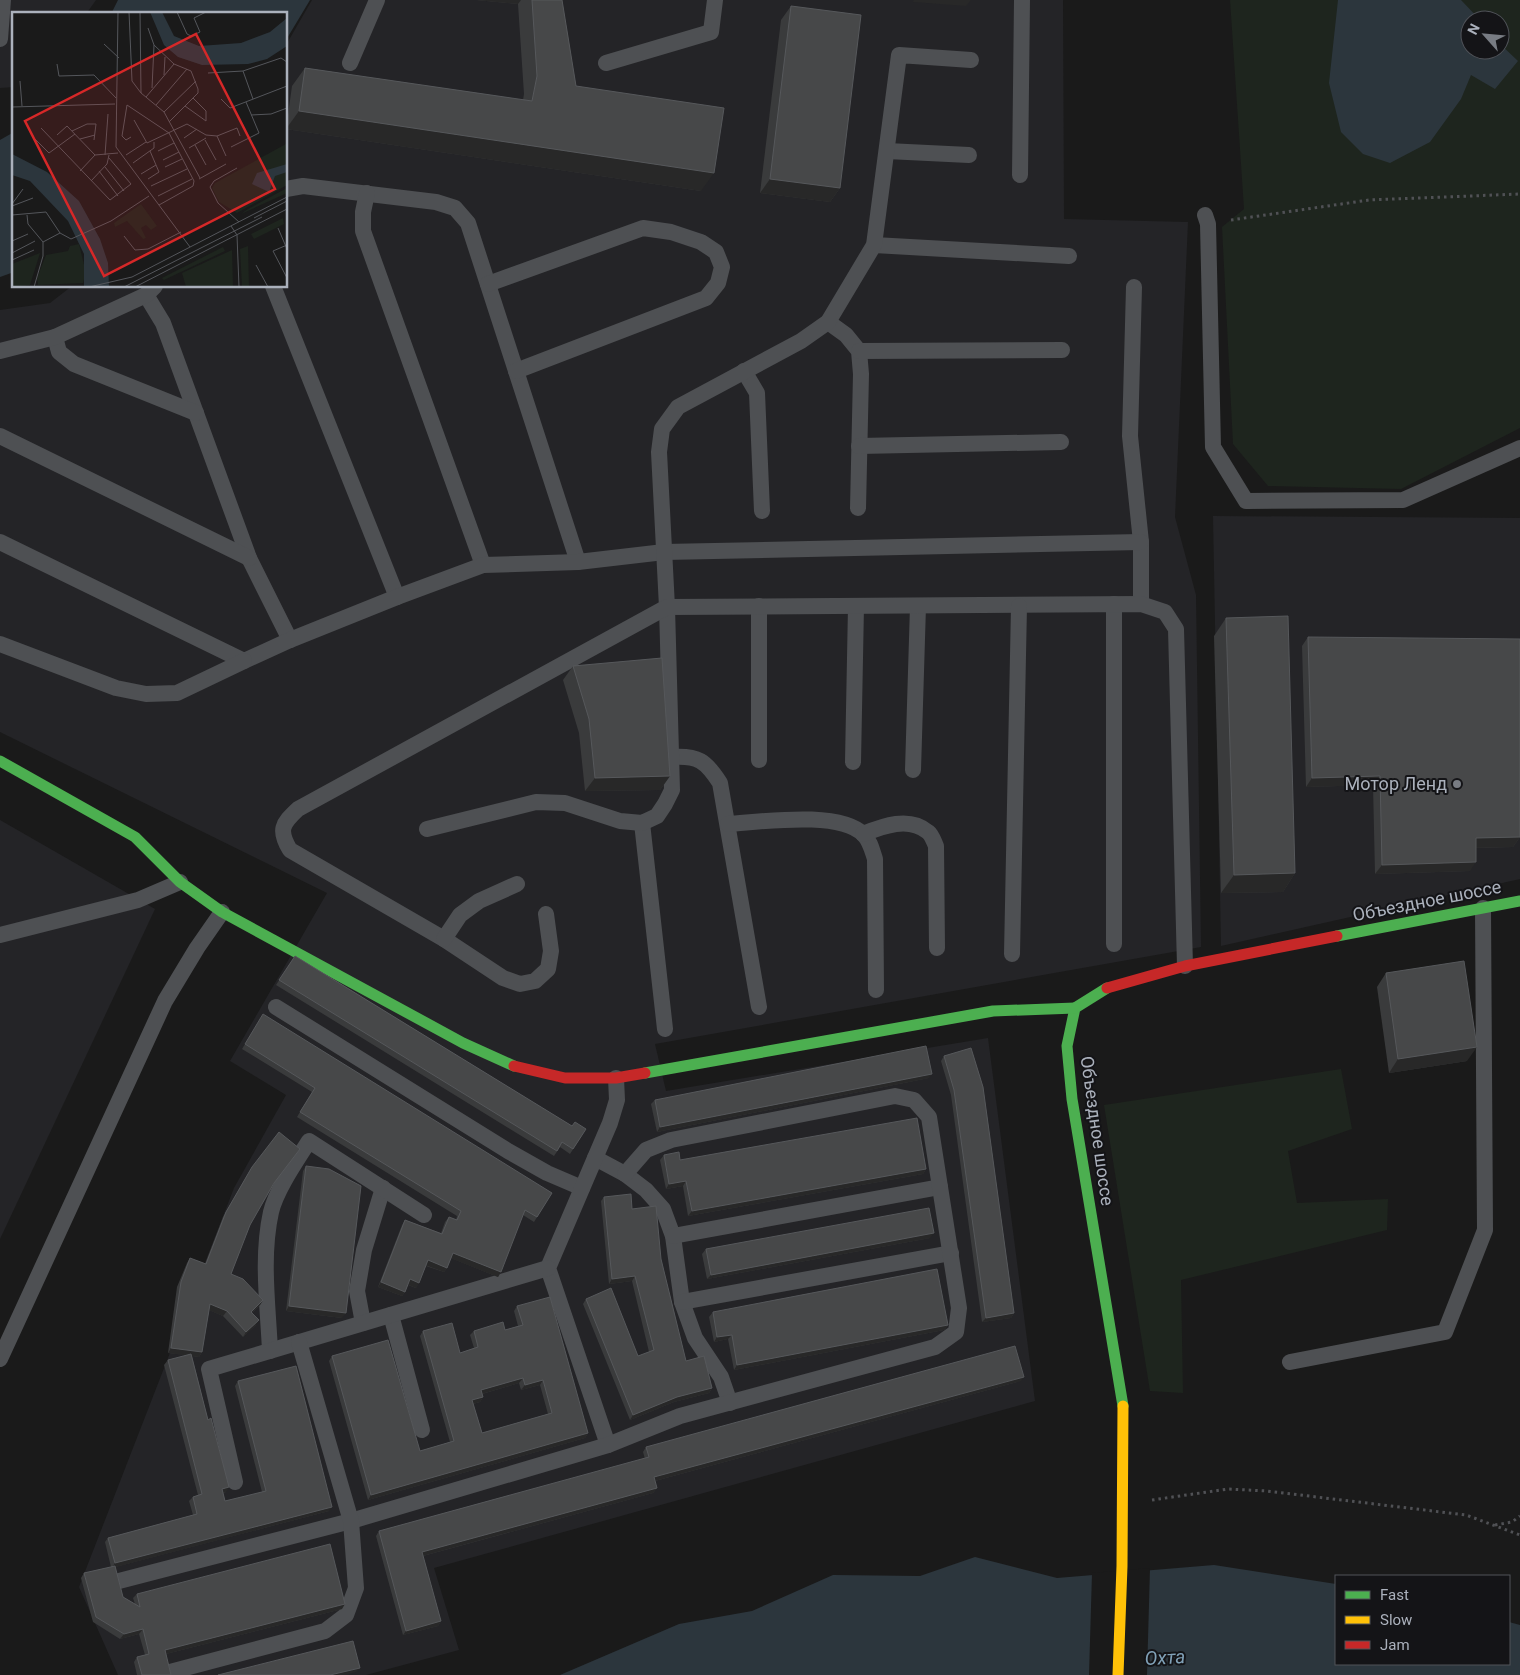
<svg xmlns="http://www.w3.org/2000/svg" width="1520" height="1675" viewBox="0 0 1520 1675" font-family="Roboto,sans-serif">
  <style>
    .built { fill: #242427 }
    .green { fill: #1e251e; fill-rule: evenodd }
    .water { fill: #2c363d }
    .pier { fill: #1a1a1a }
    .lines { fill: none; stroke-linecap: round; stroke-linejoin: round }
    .path { stroke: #505155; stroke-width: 3; stroke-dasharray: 2.5 4; stroke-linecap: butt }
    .lane { stroke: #4e5053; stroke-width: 16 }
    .fast { stroke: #4caf50; stroke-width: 11 }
    .slow { stroke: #ffc107; stroke-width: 11 }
    .jam { stroke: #c62828; stroke-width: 11 }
    .wall { fill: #3a3b3c; fill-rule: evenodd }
    .shaded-wall { fill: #282828 }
    .building { fill: #474849; stroke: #56585b; fill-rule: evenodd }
    .poi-dot { fill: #787c83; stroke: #141417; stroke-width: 2 }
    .labels { text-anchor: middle; stroke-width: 4; stroke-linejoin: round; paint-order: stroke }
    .poi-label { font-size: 18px; fill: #abb1bc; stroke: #141417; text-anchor: end }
    .street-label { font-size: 18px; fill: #abb1bc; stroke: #141417 }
    .water-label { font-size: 19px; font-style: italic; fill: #81a1b7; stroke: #141417 }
    .inset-road { fill: none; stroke: #54565b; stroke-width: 1 }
    .view { fill: #d62828; fill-opacity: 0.15; stroke: #d62828; stroke-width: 2.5 }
    .inset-edge { fill: none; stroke: #abb1bc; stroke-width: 2.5 }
  </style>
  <rect width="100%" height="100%" fill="#1a1a1a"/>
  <g class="built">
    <path d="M0,0H96L86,14H14V87L0,88Z"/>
    <path d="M312,0H1063L1064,219L1188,222L1175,517L1196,595L1201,947L655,1044L666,1091L988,1038L1035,1401L434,1568L459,1650L366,1675H118L79,1587L234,1188L286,1095L230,1061L327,893L0,732V310L50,303L72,286H286V45Z"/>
    <path d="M1213,516L1520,518V879L1221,946Z"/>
    <path d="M0,820L155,909L0,1239Z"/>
  </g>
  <g class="green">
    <path d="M1230,0H1520V428L1401,489L1268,486L1233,444L1222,227L1244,209ZM1470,20H1500V50H1470Z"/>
    <path d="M1341,1069L1352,1129L1288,1151L1297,1203L1388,1199L1387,1230L1181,1280L1183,1393L1150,1391L1104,1105Z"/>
  </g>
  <g class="water">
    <path d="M118,0H310L286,40V14H111Z"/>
    <path d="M1338,0H1461L1480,20H1470V50H1500V44L1518,61L1495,89L1471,75L1461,99L1430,142L1390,163L1363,154L1341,132L1329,83Z"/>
    <path d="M14,132V272L0,277V140Z"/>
    <path d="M975,1557L1057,1578L1214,1565L1336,1584V1664H1509V1622L1520,1625V1675H560L679,1624L752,1611L833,1575L920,1576Z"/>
  </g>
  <path class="pier" d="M1150,1568L1147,1675H1089L1092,1573Z"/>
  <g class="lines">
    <g class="path">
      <path d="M1231,220L1369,200L1520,194"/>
      <path d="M1152,1500L1228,1489L1267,1491L1466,1515L1520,1535"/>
      <path d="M1495,1525L1512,1522L1520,1516"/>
    </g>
    <g class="lane">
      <path d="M0,39L3,0"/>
      <path d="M350,63L377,0"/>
      <path d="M606,63L711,32L715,0"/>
      <path d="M887,151L969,155"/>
      <path d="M1020,175L1022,0"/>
      <path d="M286,189L303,186L436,202L455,208L468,223L578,562"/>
      <path d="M367,193L363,212V231L483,565"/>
      <path d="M1205,215L1208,224L1213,447L1246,501L1403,500L1520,448"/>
      <path d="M874,245L1069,256"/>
      <path d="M488,284L643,228L671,232L701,242L716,252L722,267L718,283L706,298L516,371"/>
      <path d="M273,286L397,597"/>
      <path d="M1134,287L1130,436L1141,542V604"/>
      <path d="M146,295L163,323L249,558L290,640"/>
      <path d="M828,322L846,335L859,351L861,374L858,508"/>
      <path d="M55,337L59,352L74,364L196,413"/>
      <path d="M0,351L55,337L146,295L155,286"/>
      <path d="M859,351L1062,350"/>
      <path d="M744,371L757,393L762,511"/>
      <path d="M0,436L249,558"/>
      <path d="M859,446L1061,442"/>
      <path d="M0,542L244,661L290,640L397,597L483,565L578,562L664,552L1141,542"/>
      <path d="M1114,604V944"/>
      <path d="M0,644L116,688L146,694L177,693L244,661"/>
      <path d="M671,757C698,755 706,761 720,783L759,1007"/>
      <path d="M759,760V606"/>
      <path d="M853,762L856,606"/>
      <path d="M913,770L918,606"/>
      <path d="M642,823L665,1029"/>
      <path d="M728,824C761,822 840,810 864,835C870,841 872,850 875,859L876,990"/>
      <path d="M427,829L536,802L565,803L620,821L642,823L657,816L665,804L672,790L667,607L659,452L662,429L678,407L801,341L828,322L874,245L899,55L971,60"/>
      <path d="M863,834C883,826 909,816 928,832C932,835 934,842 936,846L937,948"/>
      <path d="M546,914L551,951L548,969L535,981L520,984L503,978L444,939L290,850C278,830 282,824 298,809L667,607L1141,604L1165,612L1176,629L1185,966"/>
      <path d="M0,935L138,900L180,882"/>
      <path d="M444,939L460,915L479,901L517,884"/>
      <path d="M1012,954L1019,606"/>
      <path d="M276,1007L508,1151L547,1173L582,1188"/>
      <path d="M595,1158L625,1174L646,1190L663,1209L673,1236L682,1302L695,1338L721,1377L730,1403"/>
      <path d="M673,1236L940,1187"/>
      <path d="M682,1302L951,1253"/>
      <path d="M391,1315L422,1430"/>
      <path d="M363,1323L357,1291L364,1250L383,1188"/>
      <path d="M270,1351C268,1306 261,1257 271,1212C276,1190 297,1160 309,1141L424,1215"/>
      <path d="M0,1359L165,1001L197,948L222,912"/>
      <path d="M1290,1362L1445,1332L1485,1230L1483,908"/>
      <path d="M608,1445L548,1268L610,1123L617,1100L616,1078"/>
      <path d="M235,1482L209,1369L548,1268"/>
      <path d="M119,1581L351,1521L608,1445L680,1416L935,1347L956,1332L959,1308L929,1117L914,1100L895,1096L671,1140L646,1150L625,1174"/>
      <path d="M170,1672L325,1631L346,1615L356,1588L351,1521L299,1342"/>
    </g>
    <g class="fast">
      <path d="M0,761L135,837L180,882L222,912L463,1043L514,1066"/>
      <path d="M1337,936L1520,901"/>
      <path d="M1107,988L1075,1008L1067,1046L1072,1099L1123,1406"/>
      <path d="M645,1073L993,1011L1075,1008"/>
    </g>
    <path class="slow" d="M1118,1675L1122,1566L1123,1406"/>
    <g class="jam">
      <path d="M1107,988L1185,966L1337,936"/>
      <path d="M514,1066L565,1078H616L645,1073"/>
    </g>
  </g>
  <g class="wall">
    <path d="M476,0H562L576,86L701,191L286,129L292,86L305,68L523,100L524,94L518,4Z"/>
    <path d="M791,6L840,188L830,202L760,193L781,20Z"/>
    <path d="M1226,618L1295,873L1283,892L1221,893L1214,636Z"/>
    <path d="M1308,637L1520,837L1513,847L1476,848L1470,871L1375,874L1373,785L1306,787L1302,646Z"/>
    <path d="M573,666L670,776L660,790L585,791L579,733L563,680Z"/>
    <path d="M295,956L572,1126L586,1129L570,1154L560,1147L554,1156L276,985Z"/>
    <path d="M1386,973L1467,1061L1389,1073L1377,987Z"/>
    <path d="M260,1019L552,1193L534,1222L523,1215L498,1277L451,1258L447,1268L444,1272L426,1266L416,1288L408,1285L405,1292L402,1296L378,1287L402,1225L405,1220L441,1233L445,1222L449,1217L456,1220L457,1216L297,1117L312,1092L242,1049Z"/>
    <path d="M944,1056L983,1087L1014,1313L1011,1318L982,1322L951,1095L941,1061Z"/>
    <path d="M929,1078L657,1132L651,1104L655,1100Z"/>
    <path d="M279,1132L273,1184L250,1225L231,1274L263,1300L260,1305L252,1313L256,1325L243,1337L223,1316L209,1310L202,1352L199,1357L192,1356L226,1492L223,1493L225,1501L262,1492L235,1386L238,1381L329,1511L115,1567L123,1597L135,1604L133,1598L137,1594L342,1609L166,1654L171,1675H137L134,1662L137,1657L145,1655L139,1634L120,1639L93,1622L81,1578L84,1573L111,1567L105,1542L108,1538L193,1515L189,1501L193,1497L198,1495L164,1365L168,1360L187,1355L168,1353L177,1287L187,1263L190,1258L205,1264L223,1217L249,1172Z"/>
    <path d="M664,1155L680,1160L926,1169L923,1174L688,1216L683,1186L666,1189L660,1160Z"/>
    <path d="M306,1166L342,1318L286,1311L303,1171Z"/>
    <path d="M604,1197L632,1209L661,1259L686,1361L712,1388L709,1393L674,1402L630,1420L583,1304L586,1299L638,1356L649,1352L632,1281L609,1284L601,1201Z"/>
    <path d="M930,1238L707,1279L702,1254L706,1249Z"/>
    <path d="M517,1306L588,1433L585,1438L368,1500L329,1361L332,1356L420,1451L450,1442L420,1336L423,1331L460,1353L474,1348L470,1335L474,1331L505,1330L518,1326L514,1311ZM519,1383L521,1390L540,1385L548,1414L482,1433L473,1404L480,1402L483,1397L482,1394Z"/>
    <path d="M713,1312L948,1325L944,1330L734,1370L728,1339L714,1342L709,1317Z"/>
    <path d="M1021,1381L655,1481L657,1488L653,1493L423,1556L441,1621L438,1626L403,1635L376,1536L379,1531L645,1459L643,1452L646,1447Z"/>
  </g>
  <g class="shaded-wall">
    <path d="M476,0H521L518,4Z"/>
    <path d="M914,0H971L966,6L913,2Z"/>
    <path d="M299,111L714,173L701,191L286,129Z"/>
    <path d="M770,179L840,188L830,202L760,193Z"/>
    <path d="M670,776L660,790L585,791L595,778Z"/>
    <path d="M1380,776L1373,785L1306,787L1312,778Z"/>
    <path d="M1520,837L1513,847L1469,848L1476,838Z"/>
    <path d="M1476,862L1470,871L1375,874L1382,865Z"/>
    <path d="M1295,873L1283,892L1221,893L1234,875Z"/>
    <path d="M1477,1047L1467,1061L1389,1073L1398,1059Z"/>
    <path d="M932,1074L929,1078L657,1132L660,1127Z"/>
    <path d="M926,1169L923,1174L688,1216L692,1211Z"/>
    <path d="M686,1181L683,1186L666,1189L669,1184Z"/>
    <path d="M934,1233L930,1238L707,1279L711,1275Z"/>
    <path d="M453,1253L501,1272L498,1277L450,1258Z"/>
    <path d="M428,1260L447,1268L444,1272L425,1265Z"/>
    <path d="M635,1276L632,1281L609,1284L612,1279Z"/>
    <path d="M410,1279L419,1283L416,1288L406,1284Z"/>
    <path d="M381,1282L405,1292L402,1296L378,1287Z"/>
    <path d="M263,1300L260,1305L248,1316L251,1312Z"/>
    <path d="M210,1304L227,1311L223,1316L206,1309Z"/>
    <path d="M289,1306L346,1313L342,1318L286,1311Z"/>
    <path d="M1014,1313L1011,1318L982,1322L986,1318Z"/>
    <path d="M259,1320L256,1325L243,1337L246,1332Z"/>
    <path d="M948,1325L944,1330L734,1370L737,1365Z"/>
    <path d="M732,1335L728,1339L714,1342L717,1337Z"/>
    <path d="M171,1348L202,1352L199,1357L168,1353Z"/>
    <path d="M1024,1377L1021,1381L651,1482L654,1477Z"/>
    <path d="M523,1378L519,1383L478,1395L481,1390Z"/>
    <path d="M543,1380L540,1385L521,1390L525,1385Z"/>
    <path d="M712,1388L709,1393L674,1402L630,1420L633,1415L677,1397Z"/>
    <path d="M483,1397L480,1402L469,1405L472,1400Z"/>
    <path d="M588,1433L585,1438L368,1500L371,1495Z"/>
    <path d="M229,1487L226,1492L218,1494L222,1489Z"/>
    <path d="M657,1488L653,1493L419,1557L422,1552Z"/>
    <path d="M332,1507L329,1511L112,1568L115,1563Z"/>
    <path d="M345,1604L342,1609L162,1655L165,1650Z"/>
    <path d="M441,1621L438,1626L403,1635L406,1631Z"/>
    <path d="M143,1629L139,1634L120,1639L124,1634Z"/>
    <path d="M360,1668L356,1672L346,1675H330Z"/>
  </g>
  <g class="building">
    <path d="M532,0H562L576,86L724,108L714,173L299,111L305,68L532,101L537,76Z"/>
    <path d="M791,6L861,15L840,188L770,179Z"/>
    <path d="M1288,616L1295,873L1234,875L1226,618Z"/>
    <path d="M1308,637L1520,639V837L1476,838V862L1382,865L1380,776L1312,778Z"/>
    <path d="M662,658L670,776L595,778L589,719L573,666Z"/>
    <path d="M295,956L572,1126L575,1122L586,1129L573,1149L562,1142L557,1151L279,980Z"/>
    <path d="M1464,961L1477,1047L1398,1059L1386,973Z"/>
    <path d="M263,1014L552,1193L537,1217L525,1210L501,1272L453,1253L447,1268L428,1260L419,1283L410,1279L405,1292L381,1282L405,1220L442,1234L449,1217L457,1220L461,1211L300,1112L315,1088L245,1044Z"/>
    <path d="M926,1046L932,1074L660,1127L655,1100Z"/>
    <path d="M971,1048L983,1087L1014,1313L986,1318L954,1090L944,1056Z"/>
    <path d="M917,1118L926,1169L692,1211L686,1181L669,1184L664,1155L679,1152L680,1160Z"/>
    <path d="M279,1132L300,1149L274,1183L250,1225L231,1274L243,1279L263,1300L251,1312L259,1320L246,1332L227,1311L210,1304L202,1352L171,1348L181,1282L190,1258L206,1264L226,1212L252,1167Z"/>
    <path d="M306,1166L329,1169L361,1186L346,1313L289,1306Z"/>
    <path d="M631,1194L632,1209L656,1206L661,1259L686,1361L704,1356L712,1388L677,1397L633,1415L586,1299L611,1288L638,1356L654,1350L635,1276L612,1279L604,1197Z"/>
    <path d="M929,1208L934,1233L711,1275L706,1249Z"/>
    <path d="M937,1269L948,1325L737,1365L732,1335L717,1337L713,1312Z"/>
    <path d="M550,1297L588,1433L371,1495L332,1356L388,1340L420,1451L454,1441L423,1331L452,1323L460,1353L478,1347L474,1331L503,1322L505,1330L523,1325L517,1306ZM523,1378L525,1385L543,1380L552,1413L482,1433L472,1400L483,1397L481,1390Z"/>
    <path d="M1015,1346L1024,1377L654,1477L657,1488L422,1552L441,1621L406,1631L379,1531L649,1457L646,1447Z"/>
    <path d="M191,1354L208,1420L211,1418L229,1487L222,1489L225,1501L266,1491L238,1381L296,1366L332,1507L115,1563L108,1538L197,1514L193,1497L202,1494L168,1360Z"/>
    <path d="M330,1544L345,1604L165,1650L171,1675H142L137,1657L149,1654L143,1629L124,1634L96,1617L84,1573L115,1566L123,1597L140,1607L137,1594Z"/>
    <path d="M353,1641L360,1668L330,1675H218Z"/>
  </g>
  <circle class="poi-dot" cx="1457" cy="784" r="5"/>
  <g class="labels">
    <g class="poi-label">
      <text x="1447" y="790">Мотор Ленд</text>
    </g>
    <g class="street-label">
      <text transform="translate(1427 901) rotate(-11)" y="6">Объездное шоссе</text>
      <text transform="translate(1097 1131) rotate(82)" y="6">Объездное шоссе</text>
    </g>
    <g class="water-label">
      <text transform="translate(1165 1657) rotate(-3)" y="7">Охта</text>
    </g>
  </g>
  <g transform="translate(12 12)">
    <rect width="275" height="275" fill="#1a1a1a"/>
    <path d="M274,132L275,173L225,201L207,190L200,176L203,171ZM275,176V181L229,202L236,197ZM129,192L145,214L139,218L134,213L129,216L134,226L131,227L115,209L103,215L102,211ZM271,206L272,212L242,227L239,222ZM67,232L74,261L71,271L26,273L25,266L34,243L56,239L58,234ZM236,234L237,275H230L228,237ZM211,235L213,239L152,268L150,266ZM220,238L221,275H174L170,261ZM28,241L18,273L0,275V252Z" fill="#1e251e"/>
    <path d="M138,0H150L162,24L187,34L229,31L258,20L275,6V34L255,47L236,52L190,53L166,45L152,33ZM0,142L35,160L67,189L88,227L96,251L97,275H72V242L56,209L18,169L0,163ZM275,152V160L263,164L257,180L240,172L245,161Z" fill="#2c363d"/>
    <path class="inset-road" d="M106,0L104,135L178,235M117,0L120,69L129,81M128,0L129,81L152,100L188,166M165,0L175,22L179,24L188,20L182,6L194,0M136,16L142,33L162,52L179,59L186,77V81L157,110M92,32L107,46M45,52L47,64L82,63L104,86M231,59L241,87M196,61L231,59L269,46L275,50M152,63L153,45M8,69L10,94M140,76L142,33M134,85L162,52M209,87L218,96L275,74M144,93L175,57M173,94L194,109V99L181,86M0,95L103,92M152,100L184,69M239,103L259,102L275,96M122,108L135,131L175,112L194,123L205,124L225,116L228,124M29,116L98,188L119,172L97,146M60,119L75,112H84L82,128M45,123L55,114L83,143M205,124L214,144M119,125L114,128L110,124L115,93L157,121L182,169L181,174L147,193M22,126L37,141L63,122M172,126L185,117M68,127L83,123M193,128L204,148M183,133L194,153M219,135L247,121L234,90M177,136L194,126M146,139L162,131M93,143L96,102M114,143L134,130M151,148L167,140M121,151L142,136V130M93,155L112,179M153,155L170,147M225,156L202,169L198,175L206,191L227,210M68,159L83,143L106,141M87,159L106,184M129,162L144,153L138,139M136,167L147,160L144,153M187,167L214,152M79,169L95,152L97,143M139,174L175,157M146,184L180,167M0,192L11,177M0,194L21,186M0,203L34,200L48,221L59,227L99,209L137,184M15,203L16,212L31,230V244L22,275M242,206L275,189M219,214L225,223L227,275M266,216L275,237M112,224L123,238L136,237L169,220M0,229L16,222M31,230L48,221M275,233L261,239L275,266M0,241L23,229M0,248L22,238M244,253L256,275M77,275L120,265L275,185M112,275L250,205M123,275L275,197"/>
    <path class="view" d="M184,22L263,177L92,264L13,109Z"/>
    <rect width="275" height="275" class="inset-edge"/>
  </g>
  <rect x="1335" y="1575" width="175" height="90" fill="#141417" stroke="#505359"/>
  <rect x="1345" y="1591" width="25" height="8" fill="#4caf50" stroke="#505359"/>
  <text x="1380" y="1600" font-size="15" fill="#abb1bc">Fast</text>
  <rect x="1345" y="1616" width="25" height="8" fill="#ffc107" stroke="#505359"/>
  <text x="1380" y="1625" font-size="15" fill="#abb1bc">Slow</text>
  <rect x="1345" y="1641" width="25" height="8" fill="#c62828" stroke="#505359"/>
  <text x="1380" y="1650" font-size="15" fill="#abb1bc">Jam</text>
  <g transform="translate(1485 35) rotate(297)"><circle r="24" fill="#141417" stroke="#505359"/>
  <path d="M0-4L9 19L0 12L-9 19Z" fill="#787c83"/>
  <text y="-8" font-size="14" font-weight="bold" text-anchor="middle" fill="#abb1bc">N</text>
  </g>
</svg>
